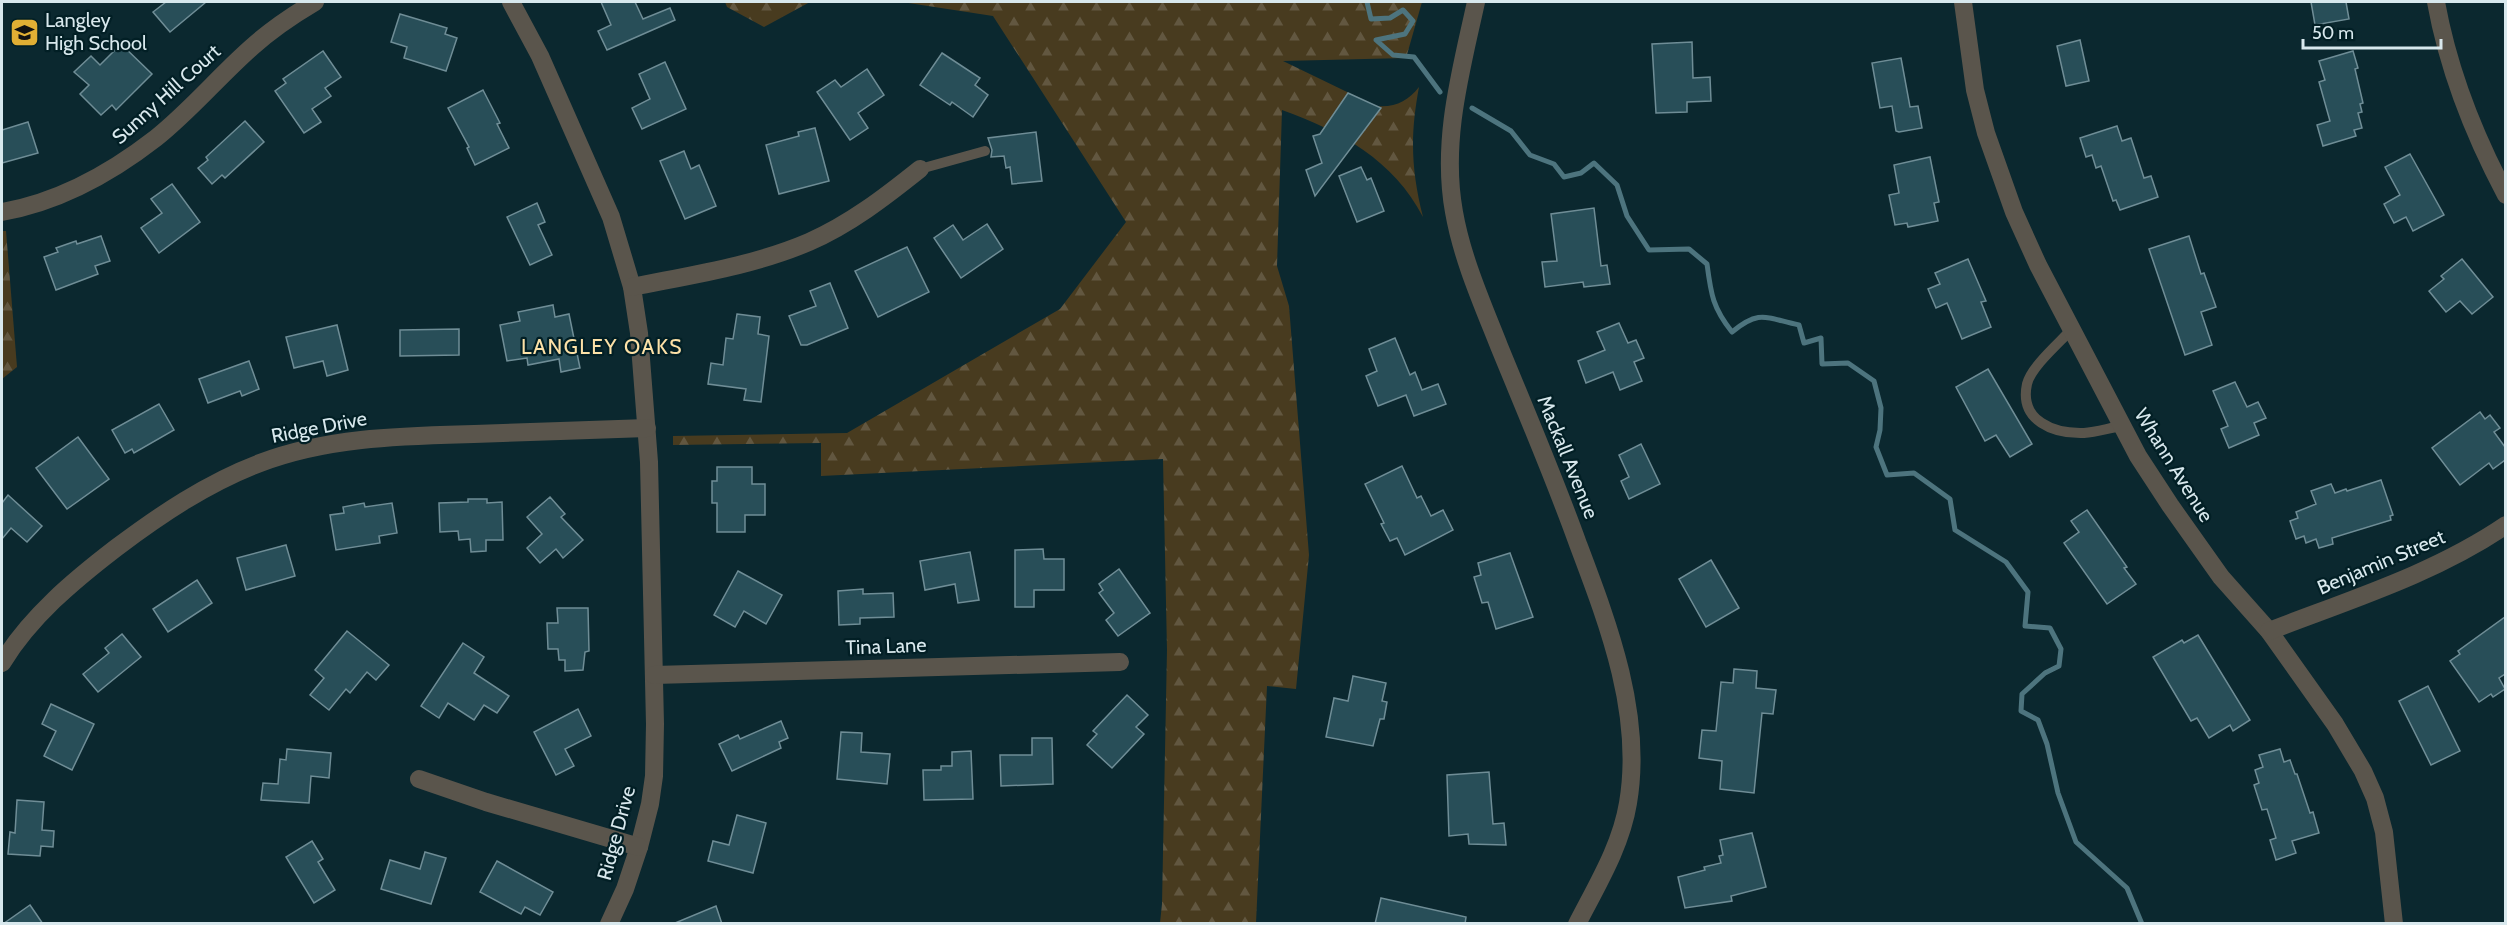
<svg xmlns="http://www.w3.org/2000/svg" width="2507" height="925" viewBox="0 0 2507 925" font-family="Cabin,sans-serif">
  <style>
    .forest { fill: url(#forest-firs) }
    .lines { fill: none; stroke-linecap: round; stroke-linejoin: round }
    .stream { stroke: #4d747e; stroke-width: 5 }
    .building { fill: #284e58; stroke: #6f8d96; stroke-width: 1.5 }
    .lane { stroke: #5a554c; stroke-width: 10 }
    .street { stroke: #5a554c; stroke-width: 18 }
    .labels { text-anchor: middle; stroke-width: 4.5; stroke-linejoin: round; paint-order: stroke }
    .poi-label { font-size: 20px; fill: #d8e8ed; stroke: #021f25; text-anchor: start }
    .street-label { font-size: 20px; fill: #d8e8ed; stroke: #021f25 }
    .neighbourhood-label { font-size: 21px; letter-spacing: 1.5px; fill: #fde1a7; stroke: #021f25 }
  </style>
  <defs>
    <pattern id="forest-firs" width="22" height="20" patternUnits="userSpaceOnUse" patternTransform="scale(1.5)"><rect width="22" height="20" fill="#483b1f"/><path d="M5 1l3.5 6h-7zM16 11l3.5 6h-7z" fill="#625740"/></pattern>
  </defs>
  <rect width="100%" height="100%" fill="#0b282f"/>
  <g class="forest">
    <path d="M725,2H810L764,27L727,7Z"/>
    <path d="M902,2H1422L1406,58L1283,61L1376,106C1395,108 1408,101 1419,87C1410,135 1411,169 1423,217C1394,160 1340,131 1282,110L1277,266L1289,306L1309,555L1296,689L1267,686L1256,923H1160L1162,904L1167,650L1163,459L821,476V443L673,445V436L847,433L1060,309L1126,222L993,16Z"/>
    <path d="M2,231H6L17,367L2,379Z"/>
  </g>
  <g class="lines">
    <g class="stream">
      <path d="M1367,2L1371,19L1390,18L1403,10L1413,21L1405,34L1376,40L1393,55L1414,57L1440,92"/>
      <path d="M1472,108L1511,131L1530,155L1554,164L1564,177L1581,173L1594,163L1617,185L1627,216L1649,250L1689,249L1707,264C1711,295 1713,308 1732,332C1760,309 1766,318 1799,325L1804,343L1821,338L1822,364L1848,363L1874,381L1881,408L1880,430L1876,447L1887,475L1914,473L1950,499L1955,530L2006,562L2028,592L2025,626L2050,628L2061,649L2059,666L2045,673L2022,694L2021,711L2038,720L2047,744L2058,793L2076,842L2127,888L2142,924"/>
    </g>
  </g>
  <g class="building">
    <path d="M166,2H206L170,32L153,12Z"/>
    <path d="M601,2H635L643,19L670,8L675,20L607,50L598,31L611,25Z"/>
    <path d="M2311,2H2346L2349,19L2315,25Z"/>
    <path d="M400,14L447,28L445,34L457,38L446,71L404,58L407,47L391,42Z"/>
    <path d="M2080,40L2089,81L2066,86L2057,46Z"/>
    <path d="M1692,42L1693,78L1710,77L1711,101L1687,102V112L1656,113L1652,44Z"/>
    <path d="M121,44L152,74L116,110L112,105L101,115L80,94L89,85L74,72L91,56L100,65Z"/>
    <path d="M323,51L341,77L325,88L331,96L312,109L321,122L304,133L275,91L286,83L283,79Z"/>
    <path d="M2353,51L2358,68L2355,69L2363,103L2360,104L2362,112L2358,113L2362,128L2354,130L2356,136L2323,146L2317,125L2330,121L2319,82L2325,80L2319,61Z"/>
    <path d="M942,53L980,78L975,85L988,95L973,117L952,102L950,105L920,85Z"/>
    <path d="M1901,58L1910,107L1918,106L1922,128L1899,132L1896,131L1892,106L1880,108L1872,63Z"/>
    <path d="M665,62L686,109L642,129L632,108L650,99L639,74Z"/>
    <path d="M867,69L884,95L858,113L868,128L850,140L817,92L835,80L841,87Z"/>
    <path d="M483,90L500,123L497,124L509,148L475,165L467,148L469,147L448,108Z"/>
    <path d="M1348,93L1381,108L1315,196L1306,170L1322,163L1313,136L1320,134Z"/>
    <path d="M245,121L264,142L225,178L222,175L212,184L198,168L208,160L206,157Z"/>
    <path d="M28,122L38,153L2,163V130Z"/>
    <path d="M2117,126L2122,141L2131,138L2144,178L2151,176L2158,197L2120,210L2116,200L2113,201L2101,166L2096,168L2092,155L2086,157L2080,138Z"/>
    <path d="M815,128L829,181L779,194L766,145L799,136L798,132Z"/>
    <path d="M1036,132L1042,181L1012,184L1010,167L1006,168L1004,156L991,157L992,150L988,138Z"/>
    <path d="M684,151L691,169L699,165L716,206L685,219L660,161Z"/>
    <path d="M2410,154L2444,215L2413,231L2406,217L2394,223L2384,204L2400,195L2385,167Z"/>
    <path d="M1930,157L1939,202L1934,203L1938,221L1908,227L1907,223L1895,225L1889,195L1899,193L1894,165Z"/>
    <path d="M1361,167L1367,180L1371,178L1384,211L1357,222L1339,176Z"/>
    <path d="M172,184L200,222L159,253L141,228L162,213L151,199Z"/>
    <path d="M537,203L545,222L538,225L552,255L530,265L507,217Z"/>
    <path d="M1594,208L1601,266L1607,265L1610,284L1584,287L1583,282L1545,287L1542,262L1557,261L1551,214Z"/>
    <path d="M987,224L1003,249L961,278L934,238L953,225L963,240Z"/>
    <path d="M101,236L110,261L95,266L98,274L56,290L44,257L58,252L56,248L76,241L77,244Z"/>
    <path d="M2189,236L2201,274L2204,273L2216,307L2201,312L2212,345L2185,355L2149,249Z"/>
    <path d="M907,247L929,292L878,317L855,271Z"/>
    <path d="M1968,259L1986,301L1981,302L1991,327L1962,339L1947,303L1936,308L1928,289L1940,284L1935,273Z"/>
    <path d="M2462,259L2493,297L2472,314L2460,301L2446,312L2429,291L2444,279L2441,276Z"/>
    <path d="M830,283L848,328L807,345H801L789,316L816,306L810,291Z"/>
    <path d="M553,305L555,317L569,314L580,368L561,372L559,359L528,365L527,358L507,361L500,325L520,321L518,312Z"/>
    <path d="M737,314L760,317L758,334L769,336L761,402L744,400L746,389L708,384L711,363L723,365L726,338L733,339Z"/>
    <path d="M1619,323L1628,343L1636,340L1644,358L1634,362L1642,381L1620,390L1613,372L1586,383L1578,361L1605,350L1597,332Z"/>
    <path d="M337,325L348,370L327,376L323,361L294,368L286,337Z"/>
    <path d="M459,329V355L400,356V330Z"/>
    <path d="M1395,338L1410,375L1415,372L1422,390L1438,384L1446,404L1414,416L1406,395L1378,406L1366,376L1377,371L1369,349Z"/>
    <path d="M249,361L259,389L242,396L240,391L208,403L199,379Z"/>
    <path d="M1988,369L2032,444L2010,457L1996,435L1985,441L1956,387Z"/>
    <path d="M2235,382L2247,407L2258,402L2266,418L2254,423L2259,435L2229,448L2221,429L2228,426L2213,391Z"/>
    <path d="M159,404L174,430L134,453L132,449L125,453L112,430Z"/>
    <path d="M2480,412L2485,419L2490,415L2500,428L2494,432L2505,447V460L2493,469L2489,463L2460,485L2432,448Z"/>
    <path d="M78,437L109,479L67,509L36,468Z"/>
    <path d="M1641,444L1660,484L1629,499L1621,481L1629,477L1619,455Z"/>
    <path d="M1402,466L1417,498L1421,496L1431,516L1443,510L1453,530L1405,555L1397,538L1390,541L1381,524L1384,523L1365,484Z"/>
    <path d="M717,467H752V484H765V515H745V532H717V503H712V481H717Z"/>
    <path d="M2381,480L2393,515L2390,516L2391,520L2332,538L2333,544L2319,548L2316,539L2306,543L2304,536L2296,539L2290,521L2298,518L2296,512L2316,504L2311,491L2331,484L2335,493L2346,489L2347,491Z"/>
    <path d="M8,495L42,526L27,542L11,528L2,539V503Z"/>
    <path d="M550,497L565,514L561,517L583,540L563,558L556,549L540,563L527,548L542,534L527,517Z"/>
    <path d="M468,499H487V503L502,502L503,540H486V551L471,552L470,539L459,540L458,531L440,532L439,503L468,502Z"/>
    <path d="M364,503L365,507L392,503L397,533L379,536L380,543L336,550L330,515L344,513L343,507Z"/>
    <path d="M2087,510L2127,567L2124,568L2136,584L2107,604L2064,543L2079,532L2071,521Z"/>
    <path d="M286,545L295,576L246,590L237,558Z"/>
    <path d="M1043,549L1044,559H1064V590H1034V607H1015V550Z"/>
    <path d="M970,552L979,600L958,603L955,584L925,590L920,561Z"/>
    <path d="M1510,553L1533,617L1496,629L1488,602L1482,603L1474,577L1481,575L1478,563Z"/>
    <path d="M1711,560L1739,608L1706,627L1679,579Z"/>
    <path d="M1119,569L1150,613L1118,636L1106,620L1114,613L1099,593L1103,590L1099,584Z"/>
    <path d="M738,571L782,595L766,624L744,611L735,627L714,615Z"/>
    <path d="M197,580L212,603L168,632L153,609Z"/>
    <path d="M863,589V594L893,593L894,617L860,618V624L839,625L838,591Z"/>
    <path d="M557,608H588L589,651L585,652L583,670L565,671V660H559L558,649H548L547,623H558Z"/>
    <path d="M2505,617V674L2499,678L2505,689L2493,697L2491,694L2479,702L2450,661L2460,654L2458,651Z"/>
    <path d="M347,631L389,665L376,680L367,672L350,693L346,689L329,710L310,695L324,678L315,670Z"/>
    <path d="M122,634L141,657L98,692L83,674L109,653L105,648Z"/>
    <path d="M2198,635L2250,720L2233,731L2230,725L2209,738L2197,718L2191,721L2153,657L2182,640L2184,643Z"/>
    <path d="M463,643L484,657L474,673L509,696L497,713L484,705L474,720L448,703L439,718L421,706Z"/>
    <path d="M1734,669L1757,671L1756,688L1776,690L1773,714L1762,713L1754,793L1720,789L1722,761L1699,758L1702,730L1716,731L1721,682L1733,683Z"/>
    <path d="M1353,676L1386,683L1382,701L1387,702L1384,719H1380L1373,746L1326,737L1334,698L1348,701Z"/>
    <path d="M2428,686L2460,751L2431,765L2399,701Z"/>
    <path d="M1127,695L1148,715L1136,727L1144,734L1112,768L1087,745L1097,734L1093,731Z"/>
    <path d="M51,704L94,724L72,770L44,756L56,731L42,724Z"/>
    <path d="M578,709L591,736L565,749L574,766L556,775L534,732Z"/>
    <path d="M781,721L788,738L779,742L781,748L732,771L719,744L738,735L740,739Z"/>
    <path d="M841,732L862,733L861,752L890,754L887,784L837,779Z"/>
    <path d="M1032,738H1052L1053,784L1001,786L1000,755H1032Z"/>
    <path d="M287,749L331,753L329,778L311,776L309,803L261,800L263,783L278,784L280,759L286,760Z"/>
    <path d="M2280,749L2284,762L2290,760L2295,774H2297L2310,813L2313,812L2319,833L2292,841L2296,853L2276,860L2270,840L2276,838L2267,809L2262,810L2254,785L2259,783L2255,770L2263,767L2259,755Z"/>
    <path d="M971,751L973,799L924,800L923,770H941V766H952V752Z"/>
    <path d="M1489,772L1493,824L1504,823L1506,845L1469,844L1468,834L1449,836L1447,775Z"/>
    <path d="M17,800L44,802L42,830L54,831L53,847L41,846L40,856L8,854L10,832L15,833Z"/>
    <path d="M737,815L766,823L753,873L708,861L713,841L729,845Z"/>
    <path d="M1752,833L1766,887L1731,896L1732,901L1685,908L1678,877L1705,870L1704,867L1721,863L1719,856L1723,855L1720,840Z"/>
    <path d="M312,841L323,859L318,862L335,890L314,903L286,857Z"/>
    <path d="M425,852L446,858L431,904L381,889L390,860L420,869Z"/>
    <path d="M497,861L553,892L540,915L525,907L521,914L480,892Z"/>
    <path d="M1381,898L1466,917L1465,924H1375Z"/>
    <path d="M30,905L43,924H3Z"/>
    <path d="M716,906L722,924H675V923Z"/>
  </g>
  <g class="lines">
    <g class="lane">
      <path d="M920,169L985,151"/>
      <path d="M2071,330C2059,343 2031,367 2027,384C2019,421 2054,434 2084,433C2097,432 2109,428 2122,426"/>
    </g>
    <g class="street">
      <path d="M511,2L540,56L611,217L632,287L639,333L649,462L655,724L654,776L650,804L639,847L625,889L609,924"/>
      <path d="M1476,2C1461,71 1441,141 1454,212C1462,258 1482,303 1499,346C1526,412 1554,477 1578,544C1609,626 1643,715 1628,803C1621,846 1597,885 1577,924"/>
      <path d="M1963,2L1975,90L1986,133L2014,212L2038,265L2138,456L2170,505L2221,577L2269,631L2335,724L2363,771L2375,798L2384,832L2394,924"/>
      <path d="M2436,2C2448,68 2474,135 2506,195"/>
      <path d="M2,212C59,202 111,173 156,138C191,110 219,76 252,47C272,29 293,15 315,2"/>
      <path d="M632,287C691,275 753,266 809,242C850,224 885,197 920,169"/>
      <path d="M2269,631C2349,600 2434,574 2506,525"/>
      <path d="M2,663C30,617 73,581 116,548C160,515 207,483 260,463C328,437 402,436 474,434C532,432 589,430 647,428"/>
      <path d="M654,675L1120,662"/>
      <path d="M419,779L486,802L639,847"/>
    </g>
  </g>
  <defs>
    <symbol id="school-square" viewBox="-11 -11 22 22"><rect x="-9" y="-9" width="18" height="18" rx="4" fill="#e1af34" stroke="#021f25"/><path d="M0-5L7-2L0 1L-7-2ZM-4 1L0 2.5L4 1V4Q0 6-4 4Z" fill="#111"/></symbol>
  </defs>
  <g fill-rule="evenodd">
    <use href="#school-square" x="8" y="16" width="33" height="33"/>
  </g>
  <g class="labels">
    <g class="poi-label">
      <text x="45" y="27">Langley<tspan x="45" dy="23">High School</tspan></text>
    </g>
    <g class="street-label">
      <text transform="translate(166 94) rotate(-42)" y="7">Sunny Hill Court</text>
      <text transform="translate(319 427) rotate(-11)" y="7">Ridge Drive</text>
      <text transform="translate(1568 457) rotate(68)" y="7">Mackall Avenue</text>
      <text transform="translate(2174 465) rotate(58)" y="7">Whann Avenue</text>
      <text transform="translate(2381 562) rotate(-23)" y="7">Benjamin Street</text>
      <text transform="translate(886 646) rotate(-2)" y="7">Tina Lane</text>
      <text transform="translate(616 833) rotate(-75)" y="7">Ridge Drive</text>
    </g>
    <g class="neighbourhood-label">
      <text x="602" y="354">LANGLEY OAKS</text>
    </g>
  </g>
  <rect width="2507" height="925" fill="none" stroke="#d8e8ed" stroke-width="6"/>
  <path d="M2303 39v9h138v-9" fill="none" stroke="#d8e8ed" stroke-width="3"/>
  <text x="2312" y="39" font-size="18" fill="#d8e8ed" stroke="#021f25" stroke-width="4.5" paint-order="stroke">50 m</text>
</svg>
